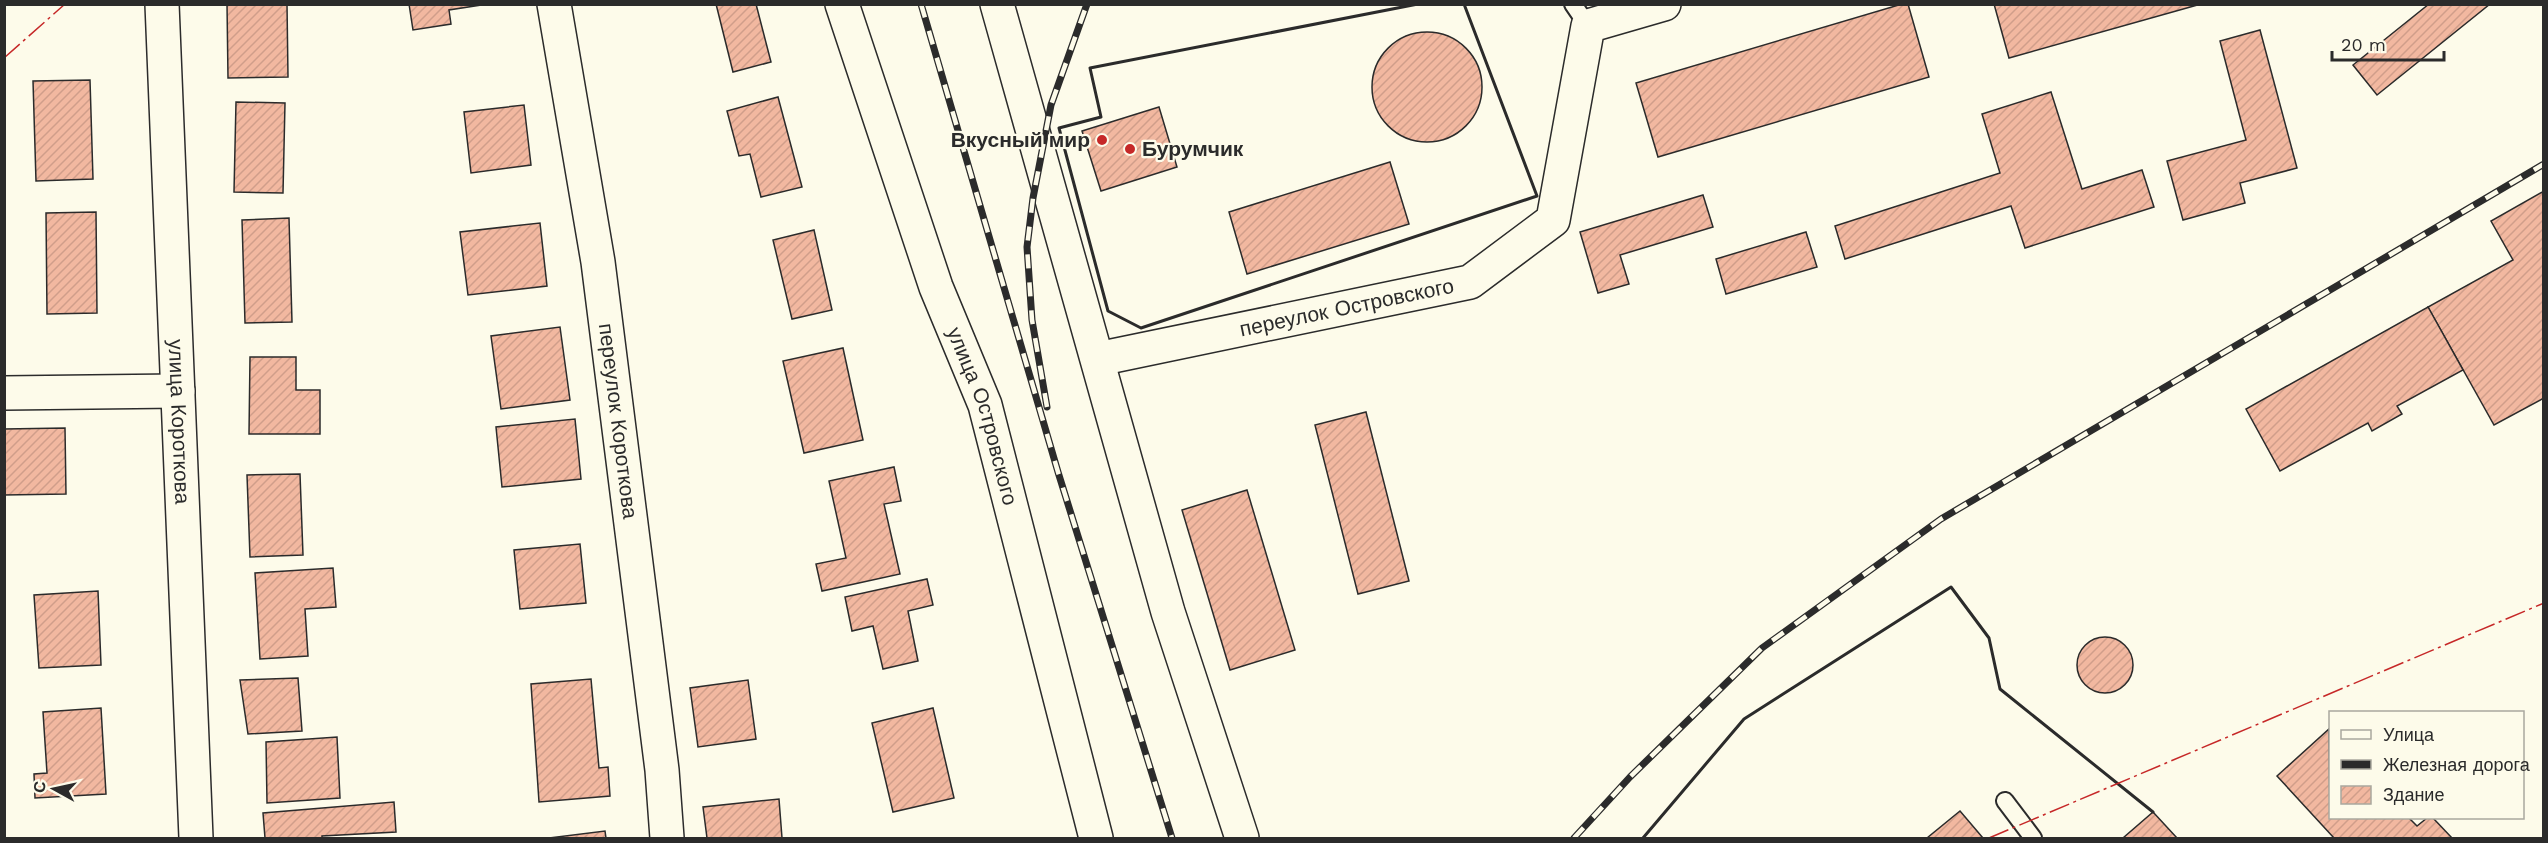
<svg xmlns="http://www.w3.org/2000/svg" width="2548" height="843" viewBox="0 0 2548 843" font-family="'Work Sans',sans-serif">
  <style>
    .building { fill: url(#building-hatch); stroke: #2b2b2b; stroke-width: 1.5 }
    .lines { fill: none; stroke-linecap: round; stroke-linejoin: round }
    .lane-casing { stroke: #2b2b2b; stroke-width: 20 }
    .street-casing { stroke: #2b2b2b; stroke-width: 36 }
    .lane { stroke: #fdfbea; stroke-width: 16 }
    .street { stroke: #fdfbea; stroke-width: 33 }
    .rail-casing { stroke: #2b2b2b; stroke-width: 7 }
    .rail { stroke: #fdfbea; stroke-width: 4.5; stroke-dasharray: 14; stroke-linecap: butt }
    .wall { stroke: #2b2b2b; stroke-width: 3 }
    .power { stroke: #c62828; stroke-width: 1.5; stroke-dasharray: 21 4.5 3 4.5; stroke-linecap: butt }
    .poi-dot { fill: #c62828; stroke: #fdfbea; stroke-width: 2 }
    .labels { text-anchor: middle; stroke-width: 4.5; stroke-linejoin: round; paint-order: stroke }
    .poi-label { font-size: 21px; font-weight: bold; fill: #2b2b2b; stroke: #fdfbea; text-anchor: end }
    .street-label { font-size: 21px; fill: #2b2b2b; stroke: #fdfbea }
  </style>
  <defs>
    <pattern id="building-hatch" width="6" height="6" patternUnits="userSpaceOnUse" patternTransform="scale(1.5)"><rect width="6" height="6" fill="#f2b8a0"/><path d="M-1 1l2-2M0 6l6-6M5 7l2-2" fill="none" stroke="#d09e8a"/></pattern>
  </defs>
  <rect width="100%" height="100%" fill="#fdfbea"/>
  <g class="building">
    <path d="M227,4H287L288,77L228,78Z"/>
    <path d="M409,4H488L449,10L451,24L413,30Z"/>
    <path d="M716,4H756L771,62L733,72Z"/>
    <path d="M1902,4H1908L1929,77L1658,157L1636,83Z"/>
    <path d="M1994,4H2201L2009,58Z"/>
    <path d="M2429,4H2490L2377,95L2353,65Z"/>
    <path d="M2260,30L2297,168L2240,183L2245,203L2183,220L2167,161L2246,140L2220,41Z"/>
    <circle cx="1427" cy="87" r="55"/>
    <path d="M90,80L93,179L36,181L33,81Z"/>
    <path d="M2051,92L2082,189L2142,170L2154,207L2025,248L2011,206L1845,259L1835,226L2000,173L1982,114Z"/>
    <path d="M778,97L802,187L761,197L750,154L739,156L727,111Z"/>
    <path d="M236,102L285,103L283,193L234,192Z"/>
    <path d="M524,105L531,165L471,173L464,112Z"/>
    <path d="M1159,107L1177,167L1101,191L1082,131Z"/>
    <path d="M1390,162L1409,224L1247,274L1229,212Z"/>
    <path d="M2544,191V398L2494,425L2428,307L2513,260L2491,221Z"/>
    <path d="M1703,195L1713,227L1620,255L1629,284L1598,293L1580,232Z"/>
    <path d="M96,212L97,313L47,314L46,213Z"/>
    <path d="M289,218L292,322L245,323L242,220Z"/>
    <path d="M540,223L547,286L468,295L460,232Z"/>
    <path d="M814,230L832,310L792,319L773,240Z"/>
    <path d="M1806,232L1817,267L1726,294L1716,259Z"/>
    <path d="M2428,307L2463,370L2397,406L2402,414L2372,431L2368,423L2280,471L2246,409Z"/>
    <path d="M560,327L570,400L501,409L491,336Z"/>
    <path d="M843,348L863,440L804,453L783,361Z"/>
    <path d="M250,357H296V390H320V434H249Z"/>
    <path d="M1366,412L1409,581L1358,594L1315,425Z"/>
    <path d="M575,419L581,479L502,487L496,427Z"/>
    <path d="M65,428L66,494L4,495V429Z"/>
    <path d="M894,467L901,501L884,504L900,574L822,591L816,564L846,558L829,481Z"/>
    <path d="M300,474L303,555L250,557L247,475Z"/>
    <path d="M1247,490L1295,650L1230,670L1182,510Z"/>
    <path d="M580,544L586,603L520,609L514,550Z"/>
    <path d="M333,568L336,607L305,609L308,656L260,659L255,573Z"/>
    <path d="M927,579L933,605L908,611L918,661L883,669L873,626L852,631L845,597Z"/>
    <path d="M98,591L101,665L39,668L34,595Z"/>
    <circle cx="2105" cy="665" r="28"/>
    <path d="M298,678L302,731L248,734L240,680Z"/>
    <path d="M591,679L599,768L608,767L610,796L539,802L531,684Z"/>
    <path d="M748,680L756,739L698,747L690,688Z"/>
    <path d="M101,708L106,794L35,798L34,774L47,773L43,712Z"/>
    <path d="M933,708L954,798L893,812L872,723Z"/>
    <path d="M2329,729L2330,818H2409L2417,826L2427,818H2433L2452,838H2334L2277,776Z"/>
    <path d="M337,737L340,798L267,803L266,742Z"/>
    <path d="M779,799L782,838H707L703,807Z"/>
    <path d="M394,802L396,832L322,836V838H265L263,813Z"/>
    <path d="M1960,811L1983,838H1927Z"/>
    <path d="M2153,812L2177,838H2123Z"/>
    <path d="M605,831L606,838H549Z"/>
  </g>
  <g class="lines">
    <defs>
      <g id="lane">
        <path d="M1573,4L1588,26"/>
        <path d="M2005,801L2033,838"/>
      </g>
      <g id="street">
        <path id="s1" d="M162,4L196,838"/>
        <path id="s2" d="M554,4L598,262L662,770L667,838"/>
        <path id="s3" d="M842,4L936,287L985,405L1096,838"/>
        <path d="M997,4L1168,612L1242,838"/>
        <path id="s4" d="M1098,359L1470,282L1553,220L1588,26L1664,4"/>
        <path d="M4,393L178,391"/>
      </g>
    </defs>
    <use href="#lane" class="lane-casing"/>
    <use href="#street" class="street-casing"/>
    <use href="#lane" class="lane"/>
    <use href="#street" class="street"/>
    <defs>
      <g id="rail">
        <path d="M921,4L1058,472L1172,838"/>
        <path d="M1047,407L1032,320L1027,247L1033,198L1051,105L1087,4"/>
        <path d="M1574,838L1630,777L1762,648L1941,519L2544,164"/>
      </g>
    </defs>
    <use href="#rail" class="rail-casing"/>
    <use href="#rail" class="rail"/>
    <g class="wall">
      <path d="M1418,4L1090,68L1101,117L1059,128L1108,311L1141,328L1537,196L1464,4"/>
      <path d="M1643,838L1744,719L1951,587L1989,638L2000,689L2153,812"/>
    </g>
    <g class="power">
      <path d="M4,58L65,4"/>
      <path d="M1989,838L2544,603"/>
    </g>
  </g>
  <g class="poi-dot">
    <circle cx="1102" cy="140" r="6"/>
    <circle cx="1130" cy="149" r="6"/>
  </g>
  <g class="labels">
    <g class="poi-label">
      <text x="1090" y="147">Вкусный мир</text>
      <text x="1142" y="156" text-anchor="start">Бурумчик</text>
    </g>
    <g class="street-label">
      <text dy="7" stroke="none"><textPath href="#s4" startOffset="254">переулок Островского</textPath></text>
      <text dy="7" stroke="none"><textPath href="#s3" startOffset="436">улица Островского</textPath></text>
      <text dy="7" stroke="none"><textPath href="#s1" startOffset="418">улица Короткова</textPath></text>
      <text dy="7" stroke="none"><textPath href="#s2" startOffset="422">переулок Короткова</textPath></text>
    </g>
  </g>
  <rect width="2548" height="843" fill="none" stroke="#2b2b2b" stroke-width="12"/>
  <rect x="2329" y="711" width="195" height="108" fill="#fdfbea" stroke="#a9a89e" stroke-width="1.5"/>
  <rect x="2341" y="730" width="30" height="9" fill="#fdfbea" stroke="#a9a89e" stroke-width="1.5"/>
  <text x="2383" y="741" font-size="18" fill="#2b2b2b">Улица</text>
  <rect x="2341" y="760" width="30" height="9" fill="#2b2b2b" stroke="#a9a89e" stroke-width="1.5"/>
  <text x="2383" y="771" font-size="18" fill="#2b2b2b">Железная дорога</text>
  <rect x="2341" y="786" width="30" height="18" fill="url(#building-hatch)" stroke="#a9a89e" stroke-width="1.5"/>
  <text x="2383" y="801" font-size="18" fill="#2b2b2b">Здание</text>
  <g transform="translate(54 789) rotate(278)" stroke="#fdfbea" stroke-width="4.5" paint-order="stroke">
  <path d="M0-4.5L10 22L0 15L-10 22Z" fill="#2b2b2b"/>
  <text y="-9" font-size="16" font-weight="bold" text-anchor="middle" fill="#2b2b2b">С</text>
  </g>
  <path d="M2332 51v9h112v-9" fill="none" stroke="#2b2b2b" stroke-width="3"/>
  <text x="2341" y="51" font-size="18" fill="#2b2b2b" stroke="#fdfbea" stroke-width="4.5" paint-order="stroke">20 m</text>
</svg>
